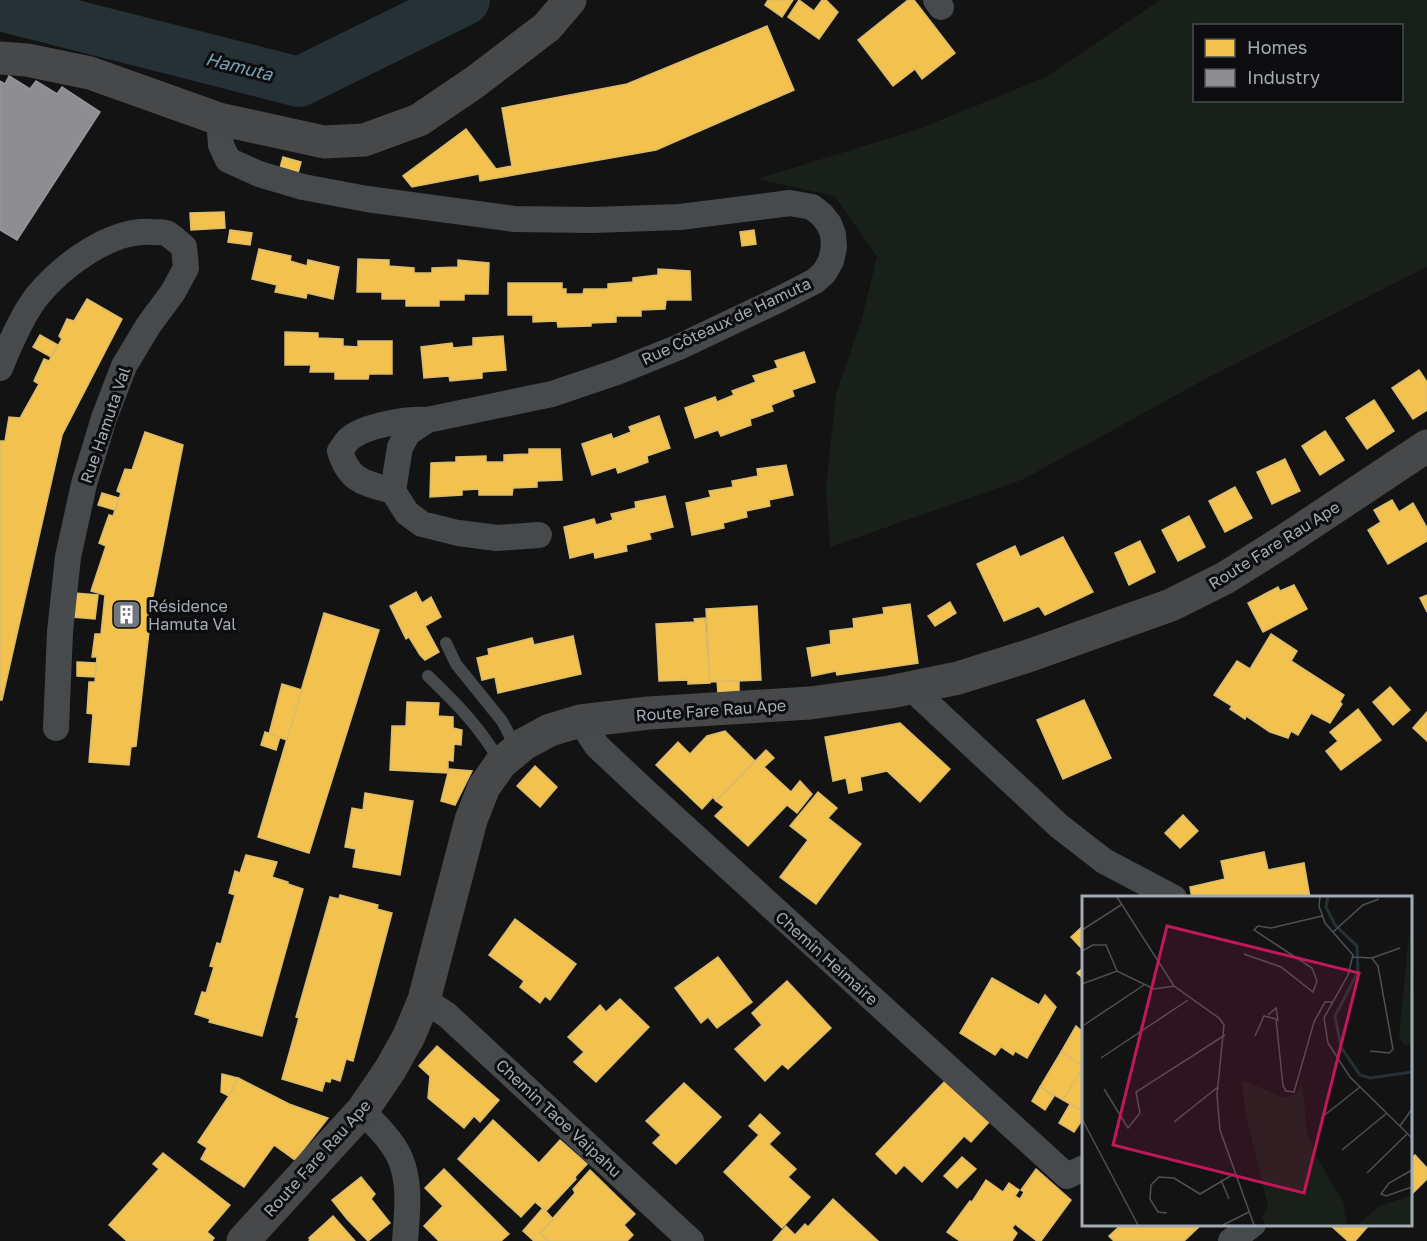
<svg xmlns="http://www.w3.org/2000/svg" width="1427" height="1241" viewBox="0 0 1427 1241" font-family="'Golos Text',sans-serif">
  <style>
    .green { fill: #192019; fill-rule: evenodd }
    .homes { fill: #f2c14e; stroke: #dabb6d; stroke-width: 1.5 }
    .industry { fill: #8d8d92; stroke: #94969c; stroke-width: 1.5 }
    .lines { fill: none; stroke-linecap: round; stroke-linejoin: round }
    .river { stroke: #263135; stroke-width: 50 }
    .service { stroke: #474a4c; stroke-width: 12 }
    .minor { stroke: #474a4c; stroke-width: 26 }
    .secondary { stroke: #46484a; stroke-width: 33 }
    .labels { text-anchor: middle; stroke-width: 6; stroke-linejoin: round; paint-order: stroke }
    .street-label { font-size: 16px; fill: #a3acb5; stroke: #0d0d0f }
    .poi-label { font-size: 16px; fill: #a3acb5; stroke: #0d0d0f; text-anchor: start }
    .water-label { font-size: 18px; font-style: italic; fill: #78a2b2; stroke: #0d0d0f }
    .inset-river { fill: none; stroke: #263135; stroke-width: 3 }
    .inset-road { fill: none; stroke: #4d5054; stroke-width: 1.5 }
    .view { fill: #c2185b; fill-opacity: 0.15; stroke: #c2185b; stroke-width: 3 }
    .inset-edge { fill: none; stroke: #a3acb5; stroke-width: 3 }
  </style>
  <rect width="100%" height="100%" fill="#131313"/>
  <path class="green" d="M1160,0H1427V267L1207,378L1024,479L830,547L826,489L836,394L862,319L877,256L834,196L757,179L916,130L1046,77ZM1194,26H1402V100H1194Z"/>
  <g class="homes">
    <path d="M768,0H793L782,17L765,5Z"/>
    <path d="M799,0L814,11L822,0H826L838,12L819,39L788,17Z"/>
    <path d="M908,0H914L955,53L922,79L915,69L893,86L858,40Z"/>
    <path d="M767,26L794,90L656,150L480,181L479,174L412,187L403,176L466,129L496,169L512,166L502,108L627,84Z"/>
    <path d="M283,157L301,162L298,173L280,168Z"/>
    <path d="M224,212L225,228L191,230L190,213Z"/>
    <path d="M230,230L252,233L250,245L228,242Z"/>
    <path d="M754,230L756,244L742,246L740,232Z"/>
    <path d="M259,249L291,256L290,261L307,266L308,260L339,267L333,299L307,293L306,298L275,292L277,285L252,279Z"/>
    <path d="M358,259L389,260V266L414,268V273H432V268L458,267V260L489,263L488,294H464V300H439V306H406V299H382V292H357Z"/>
    <path d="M658,269L690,271L691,300H666L665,309L641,310V316H616V322L591,323V326L558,327L557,321L533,322V315H508V283H562V289H566V294H583L584,289H608V284L633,282V278L658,275Z"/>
    <path d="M87,299L122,319L62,435L2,700H0V441H5L9,417L20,418L39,384L34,381L44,359L49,361L62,339L59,336L67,319L74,321Z"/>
    <path d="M285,332L318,333V338L343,339V346L358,347V341H392V374H369L368,379H335V372H310L311,365H285Z"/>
    <path d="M40,335L58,345L51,357L33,347Z"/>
    <path d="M503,336L506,370L482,372V378L450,381L449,376L424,378L421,347L452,343L453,348L473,346V338Z"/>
    <path d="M804,352L815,382L792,390L794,396L771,405L773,411L750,419L751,425L721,436L718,430L695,438L685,408L715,397L717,402L734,395L732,391L756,382L753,376L778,368L775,361Z"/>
    <path d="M1419,370L1427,382V410L1413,419L1392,388Z"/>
    <path d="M1374,400L1394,431L1367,449L1346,418Z"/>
    <path d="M659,416L670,448L647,456L648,462L618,473L616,467L592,475L582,444L611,434L613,439L631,432L629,427Z"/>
    <path d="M1325,431L1344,460L1320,475L1302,446Z"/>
    <path d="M145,432L183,445L153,596L136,746L131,747L129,765L89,762L93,714L87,713L89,682H95L97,657H92L95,634H101L105,595L91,591L106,546L99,543L109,515L113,516L121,493L117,491L125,469L132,470Z"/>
    <path d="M529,449H560L562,480L537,481V487L513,488L512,495H479V489L462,490V495L430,497L431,463L456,462V457L486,456V462H504V455L529,454Z"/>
    <path d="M1285,459L1300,491L1272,504L1257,472Z"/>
    <path d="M786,465L793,495L769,500L770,506L746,511L747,517L723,523L724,528L692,535L686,503L711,497L709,491L733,487L732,481L758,476L757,469Z"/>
    <path d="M1235,487L1252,518L1225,532L1209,501Z"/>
    <path d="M102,493L119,498L115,510L98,505Z"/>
    <path d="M665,496L673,527L649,533L651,539L626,545L627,551L595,558L594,552L570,558L564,527L594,519L596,525L613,520L611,514L636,508L635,502Z"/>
    <path d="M1392,500L1399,512L1413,503L1427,528V541L1388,564L1368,530L1381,522L1374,510Z"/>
    <path d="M1189,516L1205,547L1178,561L1162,530Z"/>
    <path d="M1063,537L1093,592L1045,615L1039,606L1004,621L977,564L1015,546L1020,557Z"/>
    <path d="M1140,541L1155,572L1129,585L1115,553Z"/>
    <path d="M1294,585L1307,609L1263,632L1248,603L1278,587L1280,591Z"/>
    <path d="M416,592L422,603L431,597L441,617L425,626L439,652L425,660L420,655L409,637L406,639L390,606Z"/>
    <path d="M74,593L98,595L95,619L72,617Z"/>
    <path d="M1427,595V612L1420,598Z"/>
    <path d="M950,602L956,613L935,626L928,616Z"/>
    <path d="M910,604L918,663L837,675L836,671L812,676L807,648L831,644L830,631L854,628L853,619L884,614L883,608Z"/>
    <path d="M757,606L761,680L710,682L706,609Z"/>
    <path d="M324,613L379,630L309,853L258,837Z"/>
    <path d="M705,618L710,683L688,684V680L659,681L656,624L695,622L694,619Z"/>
    <path d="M1271,634L1297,651L1291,661L1344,695L1340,702L1342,704L1330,723L1311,713L1298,735L1291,731L1288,738L1270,732L1246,716L1245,719L1230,709L1232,706L1214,695L1237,661L1250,669Z"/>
    <path d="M573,636L581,674L498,693L495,677L482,680L477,658L489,655L488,649L532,638L534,645Z"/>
    <path d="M77,662L96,663L95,677L77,676Z"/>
    <path d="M717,681H739V691L718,693Z"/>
    <path d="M282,684L302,690L287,740L269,734Z"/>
    <path d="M1390,687L1410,710L1393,725L1373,702Z"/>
    <path d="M1084,700L1111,758L1063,779L1037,720Z"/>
    <path d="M407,702L439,703L438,716L453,717V728L462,730L461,745L454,744L453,761L448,760V773L390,770L392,726H406Z"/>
    <path d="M1358,709L1381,740L1341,770L1326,751L1338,741L1330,732Z"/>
    <path d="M1427,712V741L1413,728Z"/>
    <path d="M900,723L950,769L920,802L887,771L860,777L862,790L849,793L846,778L833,781L825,737Z"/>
    <path d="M725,731L755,761L716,801L713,797L702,809L656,765L678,742L690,754L707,736Z"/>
    <path d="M265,732L280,737L276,750L261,745Z"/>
    <path d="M766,750L774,758L764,767L791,792L800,781L812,794L797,813L787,805L748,846L715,816L724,807L716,801Z"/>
    <path d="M535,766L557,787L540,807L517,786Z"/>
    <path d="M449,769L472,771L455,805L441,801Z"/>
    <path d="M818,792L837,808L828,818L861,844L816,904L780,877L808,840L790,826Z"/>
    <path d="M365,793L413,801L400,875L353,867L356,849L345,847L352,808L363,810Z"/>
    <path d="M1183,815L1198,831L1180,848L1165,833Z"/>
    <path d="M1264,852L1268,870L1304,863L1310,898H1192L1190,887L1225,879L1221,861Z"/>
    <path d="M246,855L277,862L272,877L288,882V884L303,889L262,1036L209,1022L210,1019L195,1014L202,992L206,993L214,967L210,966L217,943L221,944L235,895L229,893L235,871L240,873Z"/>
    <path d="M340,895L378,905L377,909L392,913L353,1061L346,1059L340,1081L331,1078L330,1082L325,1081L322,1091L282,1079L299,1018L296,1017L330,897L339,899Z"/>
    <path d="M515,919L576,964L550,1000L545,996L540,1003L520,987L524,981L489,955Z"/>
    <path d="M1084,925V951L1071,937Z"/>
    <path d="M718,957L752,1002L717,1028L708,1017L701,1023L675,988Z"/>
    <path d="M1084,967V979L1077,973Z"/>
    <path d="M992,978L1039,1005L1045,995L1056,1007L1027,1058L1015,1051L1013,1055L1001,1047L995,1055L960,1033Z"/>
    <path d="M787,981L831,1028L788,1069L782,1064L765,1081L735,1049L762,1025L752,1013Z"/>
    <path d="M620,999L649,1027L596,1082L574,1062L584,1052L568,1037L600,1005L606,1012Z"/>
    <path d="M1076,1026L1084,1033V1067L1061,1052Z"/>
    <path d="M437,1046L499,1100L480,1122L474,1116L464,1128L428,1098L430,1076L419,1066Z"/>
    <path d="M1061,1052L1084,1067L1063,1100L1040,1087Z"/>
    <path d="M1083,1067H1084V1112L1063,1100Z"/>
    <path d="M222,1074L238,1078L229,1096L221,1092Z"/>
    <path d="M238,1078L289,1104L328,1118L295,1160L274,1145L244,1187L201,1159L207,1148L198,1142L229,1096Z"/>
    <path d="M945,1081L989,1122L971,1142L964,1136L922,1182L904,1165L896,1174L876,1154Z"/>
    <path d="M684,1083L721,1117L676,1164L653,1143L661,1135L646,1121Z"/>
    <path d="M1040,1087L1054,1096L1045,1110L1032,1101Z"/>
    <path d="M1070,1104L1084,1112V1117L1074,1132L1059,1123Z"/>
    <path d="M760,1114L780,1133L769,1144L796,1169L788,1177L810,1197L782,1228L724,1172L759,1135L749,1126Z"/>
    <path d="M493,1120L539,1163L560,1140L587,1164L575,1177L576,1179L546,1211L535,1202L521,1217L458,1159Z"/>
    <path d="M163,1153L230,1205L207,1232L214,1238L212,1241H127L109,1225L159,1169L153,1164Z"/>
    <path d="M1415,1155L1427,1168V1179L1410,1196V1159Z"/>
    <path d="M962,1157L976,1169L957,1188L944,1176Z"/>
    <path d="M444,1169L509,1234L501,1241H439L424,1226L443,1206L425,1188Z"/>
    <path d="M1036,1169L1071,1200L1041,1241H1037L1015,1224L1012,1228L1017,1233L1012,1241H960L947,1232L970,1201L972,1202L986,1180L1003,1192L1009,1183L1019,1190L1015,1196L1020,1199L1024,1192L1021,1190Z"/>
    <path d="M590,1170L635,1214L624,1225L633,1235L627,1241H549L540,1233L575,1193L573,1189Z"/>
    <path d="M361,1177L375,1194L371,1199L390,1223L368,1241L347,1219L332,1200Z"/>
    <path d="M833,1199L878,1241H773L786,1226L795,1235L805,1224L808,1227Z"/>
    <path d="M543,1208L553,1219L540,1233L549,1241H534L523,1231Z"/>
    <path d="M333,1216L355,1241H309L310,1240L309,1238Z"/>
    <path d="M1122,1224H1202L1184,1241H1114L1109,1236Z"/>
    <path d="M1329,1224H1370L1355,1241H1348Z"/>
  </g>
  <path class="industry" d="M9,76L30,89L36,81L57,94L62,87L100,112L17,240L0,230V81L5,84Z"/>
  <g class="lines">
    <path class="river" d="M0,6L299,82L465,0"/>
    <g class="service">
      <path d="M446,643L456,664L502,721L517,749"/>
      <path d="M428,676C457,704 480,727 500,762"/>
    </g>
    <g class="minor">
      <path d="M936,0L941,7"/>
      <path d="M219,119L221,145L228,160L259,174L303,187L367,199L514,219L592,220L680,217L790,203L812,207L822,215L829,224L833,234L834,247L831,261L824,273L815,281L780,299L679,347L617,372L552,394L427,420L408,433L400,447L393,491L407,513L422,524L458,533L497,538L539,535"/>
      <path d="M0,368C9,346 23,313 38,295C63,265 111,229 152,232C156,232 162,232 166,233C172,236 179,243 184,247L186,268L173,292L148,326L124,366L104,418L84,484L68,557L60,632L56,728"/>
      <path d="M393,491C365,483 349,482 340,451C343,447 346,442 349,439C365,425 407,419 427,420"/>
      <path d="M910,687L1059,826L1104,861L1174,898"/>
      <path d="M580,721L597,746L646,792L1067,1176L1084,1168"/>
      <path d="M424,1000L447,1015L691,1241"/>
      <path d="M362,1111C375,1124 392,1140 400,1158C411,1183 407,1214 405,1241"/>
      <path d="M1231,1241L1253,1224"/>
    </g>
    <g class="secondary">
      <path d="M0,58L27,60L90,73L219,119L324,142L364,140L419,120L475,82L547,27L570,0"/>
      <path d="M243,1241L362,1111L390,1070L409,1036L424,1000L471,820L484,787L501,763L524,744L550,730L580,721L649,713L810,703L890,692L958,678L1031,655L1171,605L1225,578L1284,541L1427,446"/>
    </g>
  </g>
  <defs>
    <symbol id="building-square" viewBox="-11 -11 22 22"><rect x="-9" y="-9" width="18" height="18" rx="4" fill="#71767c" stroke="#0d0d0f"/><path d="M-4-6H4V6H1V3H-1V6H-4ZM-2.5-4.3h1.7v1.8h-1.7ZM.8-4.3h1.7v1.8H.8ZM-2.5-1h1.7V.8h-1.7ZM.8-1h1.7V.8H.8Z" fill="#fff"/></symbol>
  </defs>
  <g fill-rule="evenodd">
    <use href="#building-square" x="110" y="598" width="33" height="33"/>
  </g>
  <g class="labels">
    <g class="street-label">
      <text transform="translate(726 321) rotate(-25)" y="6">Rue Côteaux de Hamuta</text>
      <text transform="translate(105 425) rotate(-71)" y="6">Rue Hamuta Val</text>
      <text transform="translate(1274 545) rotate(-32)" y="6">Route Fare Rau Ape</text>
      <text transform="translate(711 710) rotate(-4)" y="6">Route Fare Rau Ape</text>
      <text transform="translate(827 958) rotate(42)" y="6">Chemin Heimaire</text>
      <text transform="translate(559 1118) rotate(43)" y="6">Chemin Taoe Vaipahu</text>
      <text transform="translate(317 1158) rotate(-48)" y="6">Route Fare Rau Ape</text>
    </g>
    <g class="poi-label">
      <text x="148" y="612">Résidence<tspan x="148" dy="18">Hamuta Val</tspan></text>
    </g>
    <g class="water-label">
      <text transform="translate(239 67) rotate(14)" y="6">Hamuta</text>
    </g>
  </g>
  <g transform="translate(1082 896)">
    <rect width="330" height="330" fill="#131313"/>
    <path d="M327,37L330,149H321L317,140ZM160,184L203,202L214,198L220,187L225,235L233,258L261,306L265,329H184L180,322L186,310L163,216ZM330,299V329H275L298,310Z" fill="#192019"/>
    <path class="inset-river" d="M246,1L244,11L253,29L275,50L276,76L253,120L259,151L278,179L288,182L330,176"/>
    <path class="inset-road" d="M35,1L92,90L137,122L142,129L135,199L138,234L172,329M238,1L237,10L243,27L271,59L266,79L242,122L246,147L268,181L330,242M0,34L39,9M251,36L281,9L297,3M0,55L11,49H24L35,75M162,58L199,71L231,96L235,85L230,72L172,34L176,30L189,32L240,20M270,61L290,62L296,70L311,153L307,157L288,155M290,62L318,52M0,88L35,75L72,93L92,90M186,119L194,112L196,125M2,129L62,89M173,140L182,120L194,123L201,190L204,195L212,196L232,126L243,106H250M19,162L106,104M22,193L46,232L58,217L54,196L143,139M239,222L278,191M0,223L56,329M92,226L136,191M318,230L330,213M260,254L305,217M330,274L307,287L299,298L304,300L330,291M285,277L325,238M139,284L147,303M85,317L76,316L68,303L69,289L77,281L92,282L118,298L152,278M141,329L167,316"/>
    <path class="view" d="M85,30L277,77L222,297L31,249Z"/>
    <rect width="330" height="330" class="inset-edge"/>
  </g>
  <rect x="1193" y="24" width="210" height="78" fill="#0d0d0f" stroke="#494d51" stroke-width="1.5"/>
  <rect x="1205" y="39" width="30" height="18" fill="#f2c14e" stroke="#494d51" stroke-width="1.5"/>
  <text x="1247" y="54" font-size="18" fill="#a3acb5">Homes</text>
  <rect x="1205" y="69" width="30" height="18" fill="#8d8d92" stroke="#494d51" stroke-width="1.5"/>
  <text x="1247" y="84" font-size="18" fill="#a3acb5">Industry</text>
</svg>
